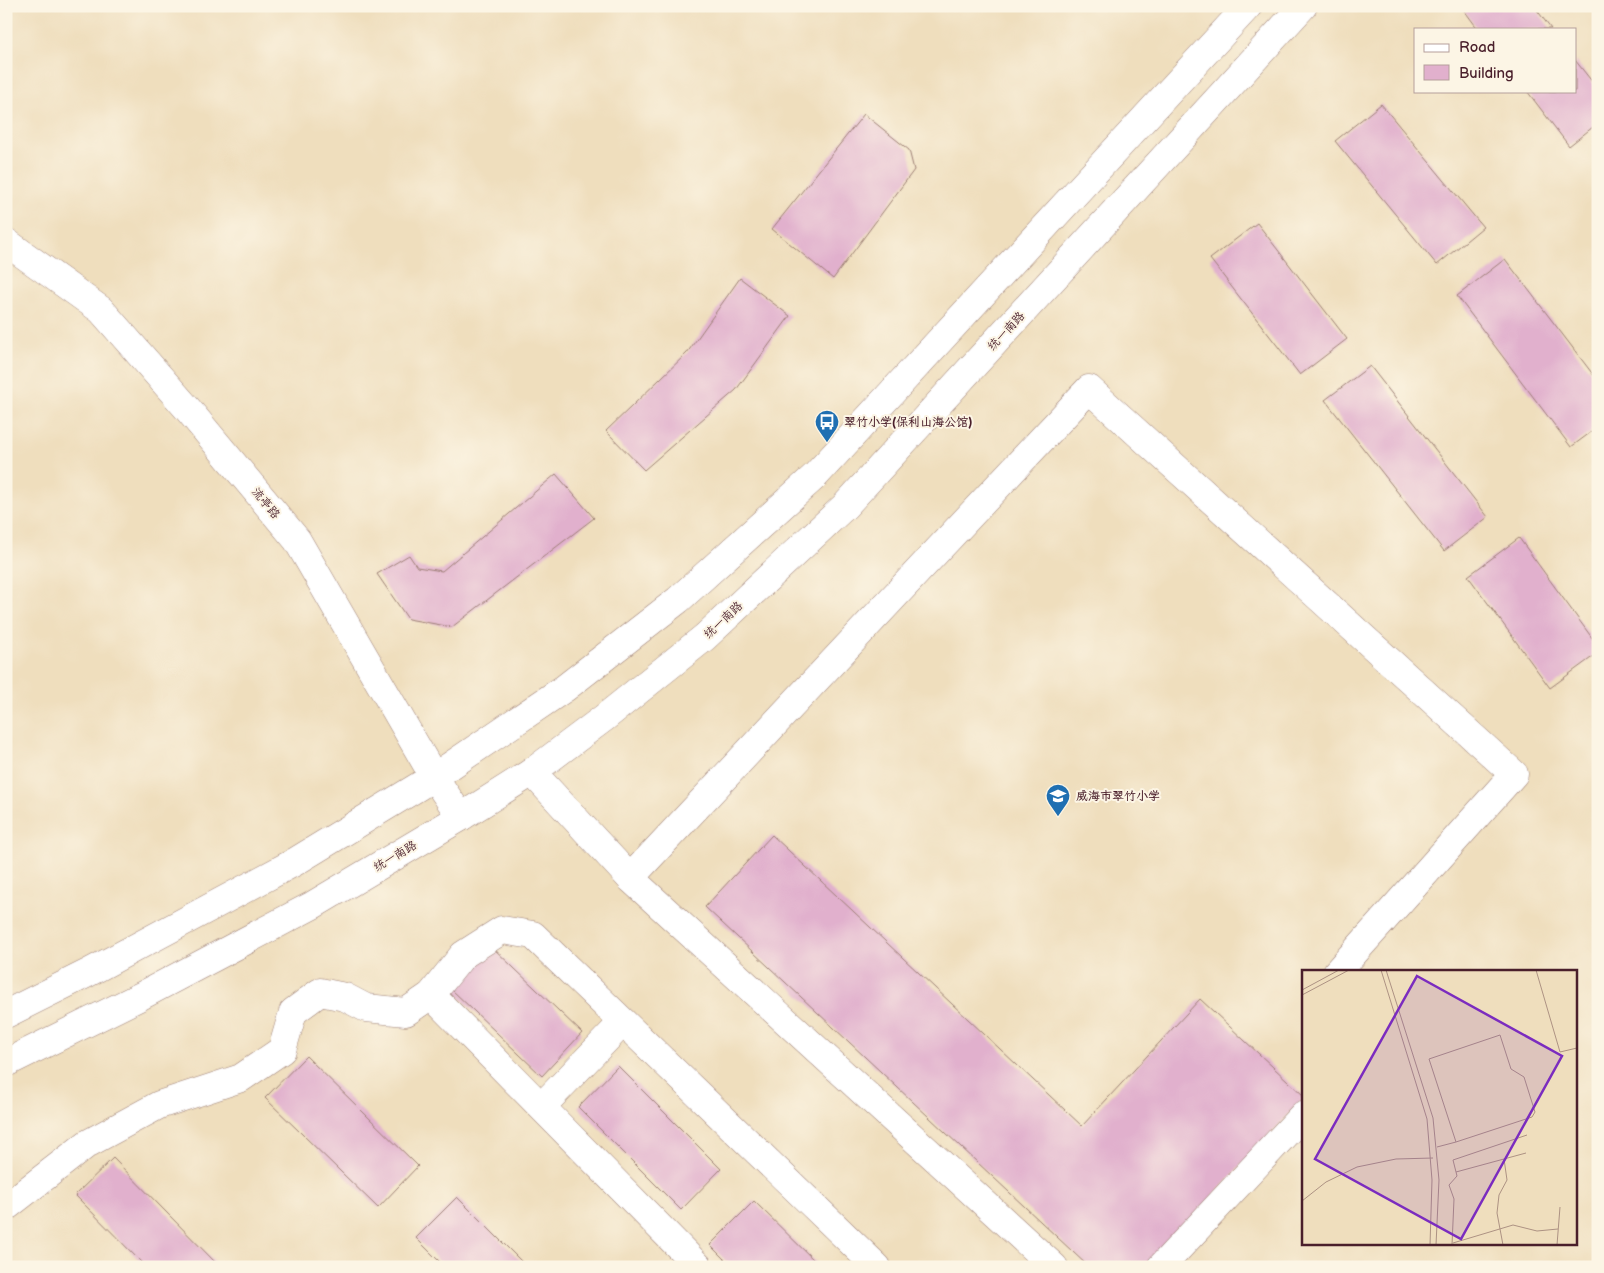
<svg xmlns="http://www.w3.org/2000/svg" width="1604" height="1273" viewBox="0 0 1604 1273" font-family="'Balsamiq Sans','LXGW WenKai TC',sans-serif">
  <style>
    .building { fill: #e1b0cd }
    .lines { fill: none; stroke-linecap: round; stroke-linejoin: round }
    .minor-casing { stroke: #9c7e74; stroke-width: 29 }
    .major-casing { stroke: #9c7e74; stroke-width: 29 }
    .minor { stroke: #fff; stroke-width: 28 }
    .major { stroke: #fff; stroke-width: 28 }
    .labels { text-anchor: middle; stroke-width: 4; stroke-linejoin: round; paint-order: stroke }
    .street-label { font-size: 12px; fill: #4a1f2b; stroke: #fcf5e5 }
    .poi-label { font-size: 12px; font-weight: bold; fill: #4a1f2b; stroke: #fcf5e5; text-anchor: start }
    .inset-road { fill: none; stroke: #ad9283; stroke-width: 1 }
    .view { fill: #7b2cbf; fill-opacity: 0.15; stroke: #7b2cbf; stroke-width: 2.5 }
    .inset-edge { fill: none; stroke: #4a1f2b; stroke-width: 2.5 }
  </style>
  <rect width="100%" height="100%" fill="#fcf5e5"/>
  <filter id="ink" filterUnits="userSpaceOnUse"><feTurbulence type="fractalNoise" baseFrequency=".02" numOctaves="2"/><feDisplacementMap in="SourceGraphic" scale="10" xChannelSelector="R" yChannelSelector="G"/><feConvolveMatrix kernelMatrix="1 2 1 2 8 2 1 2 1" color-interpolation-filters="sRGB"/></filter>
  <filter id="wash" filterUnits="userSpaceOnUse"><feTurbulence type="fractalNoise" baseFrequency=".0096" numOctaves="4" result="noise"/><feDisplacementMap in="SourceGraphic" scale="20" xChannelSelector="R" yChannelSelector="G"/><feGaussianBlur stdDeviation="1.12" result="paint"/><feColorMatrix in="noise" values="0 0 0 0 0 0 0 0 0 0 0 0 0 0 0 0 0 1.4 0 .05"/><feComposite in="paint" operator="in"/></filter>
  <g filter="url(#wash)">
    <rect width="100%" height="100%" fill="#efdebd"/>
    <g id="blocks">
      <g class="building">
        <path d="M1461,6H1534L1551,29H1478Z"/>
        <path d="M1575,60L1598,89V123L1569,146L1527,91H1575Z"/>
        <path d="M1381,104L1483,227L1437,265L1335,141Z"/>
        <path d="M864,114L909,150L914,170L833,279L772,229Z"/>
        <path d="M1257,223L1347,339L1300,375L1210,259Z"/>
        <path d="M1505,259L1598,381V427L1571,447L1457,296Z"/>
        <path d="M740,278L790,316L736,390L644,470L606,431L687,353Z"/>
        <path d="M1370,366L1488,517L1444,551L1325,400Z"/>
        <path d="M556,474L594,518L452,627L408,619L377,574L409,555L417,567L442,571Z"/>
        <path d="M1519,538L1598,646V653L1550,688L1468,576Z"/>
        <path d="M772,835L1082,1126L1200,999L1303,1095V1099L1147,1267H1089L705,907Z"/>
        <path d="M491,946L582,1033L542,1076L451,989Z"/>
        <path d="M306,1056L418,1166L378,1208L265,1098Z"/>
        <path d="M618,1066L721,1169L681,1210L578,1107Z"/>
        <path d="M113,1158L220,1267H146L75,1195Z"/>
        <path d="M457,1197L527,1267H445L416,1238Z"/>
        <path d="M754,1201L821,1267H732L710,1245Z"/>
      </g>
    </g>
  </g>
  <g filter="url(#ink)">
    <use href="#blocks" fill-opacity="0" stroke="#9c7e74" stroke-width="1"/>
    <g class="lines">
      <defs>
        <g id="minor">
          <path d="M6,242L101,310L186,407L297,540L434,777L461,817"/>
          <path d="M532,772L630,878L1054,1267"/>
          <path d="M630,878L1089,389L1514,774L1337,972"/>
          <path d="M431,995L699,1267"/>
          <path d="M547,1101L623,1022"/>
          <path d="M6,1207L87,1144L159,1105L241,1078L282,1050L293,1012L320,992L345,997L366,1008L406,1012L431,995L463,955L502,930L533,935L877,1267"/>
          <path d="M1161,1267L1303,1115"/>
        </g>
        <g id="major">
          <path d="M6,1014L88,973L293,863L434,777L565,688L678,600L815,476L1248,6"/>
          <path d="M6,1063L141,996L313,905L461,817L532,772L604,718L705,637L845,506L1303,6"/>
        </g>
      </defs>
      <use href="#minor" class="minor-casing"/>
      <use href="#major" class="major-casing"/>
      <use href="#minor" class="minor"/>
      <use href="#major" class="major"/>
    </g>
  </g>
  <defs>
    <symbol id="bus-pin" viewBox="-11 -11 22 30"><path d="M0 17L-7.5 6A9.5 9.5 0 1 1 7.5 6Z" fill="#1f6fb2" stroke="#fcf5e5"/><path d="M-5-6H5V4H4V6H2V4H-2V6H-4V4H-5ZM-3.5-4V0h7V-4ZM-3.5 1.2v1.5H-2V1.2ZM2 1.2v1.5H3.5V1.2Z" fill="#fff"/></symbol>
    <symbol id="school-pin" viewBox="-11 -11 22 30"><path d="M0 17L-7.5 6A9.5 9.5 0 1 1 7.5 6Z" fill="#1f6fb2" stroke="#fcf5e5"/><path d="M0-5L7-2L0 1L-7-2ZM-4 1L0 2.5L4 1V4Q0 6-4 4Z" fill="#fff"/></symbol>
  </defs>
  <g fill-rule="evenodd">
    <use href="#bus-pin" x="813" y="408" width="28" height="38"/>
    <use href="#school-pin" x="1044" y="782" width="28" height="38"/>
  </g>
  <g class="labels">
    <g class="street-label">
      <text transform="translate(1006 331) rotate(-47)" y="4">统一南路</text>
      <text transform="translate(266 503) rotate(50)" y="4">流亭路</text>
      <text transform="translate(723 620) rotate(-43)" y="4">统一南路</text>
      <text transform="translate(395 856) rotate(-31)" y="4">统一南路</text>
    </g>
    <g class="poi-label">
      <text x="844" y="426">翠竹小学(保利山海公馆)</text>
      <text x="1076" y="800">威海市翠竹小学</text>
    </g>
  </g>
  <g transform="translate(1302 970)">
    <rect width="275" height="275" fill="#efdebd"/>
    <path class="inset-road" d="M79,0L125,149L130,210L128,275M84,0L131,148L137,210L134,275M234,0L258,82L275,78M0,20L37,0M0,25L47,0M135,177L154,172L230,147L233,142L222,107L209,99L198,65L127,89L154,172M154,202L224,183M0,231L24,212L55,197L94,189L131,188M151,273L211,255L235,261L256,259M150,275L152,229L147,215L155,206L151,190L225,165M201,275L195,243L197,225L205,210L202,189M255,275L258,237"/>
    <path class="view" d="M115,6L260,86L159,269L13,189Z"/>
    <rect width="275" height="275" class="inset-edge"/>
  </g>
  <rect width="1604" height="1273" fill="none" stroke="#fcf5e5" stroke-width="25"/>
  <rect x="1414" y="28" width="162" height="65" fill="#fcf5e5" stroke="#b59f9b"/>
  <rect x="1424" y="44" width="25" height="8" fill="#ffffff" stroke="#b59f9b"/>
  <text x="1459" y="52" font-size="15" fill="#4a1f2b">Road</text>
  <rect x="1424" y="65" width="25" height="15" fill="#e1b0cd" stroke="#b59f9b"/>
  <text x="1459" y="78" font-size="15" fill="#4a1f2b">Building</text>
</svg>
